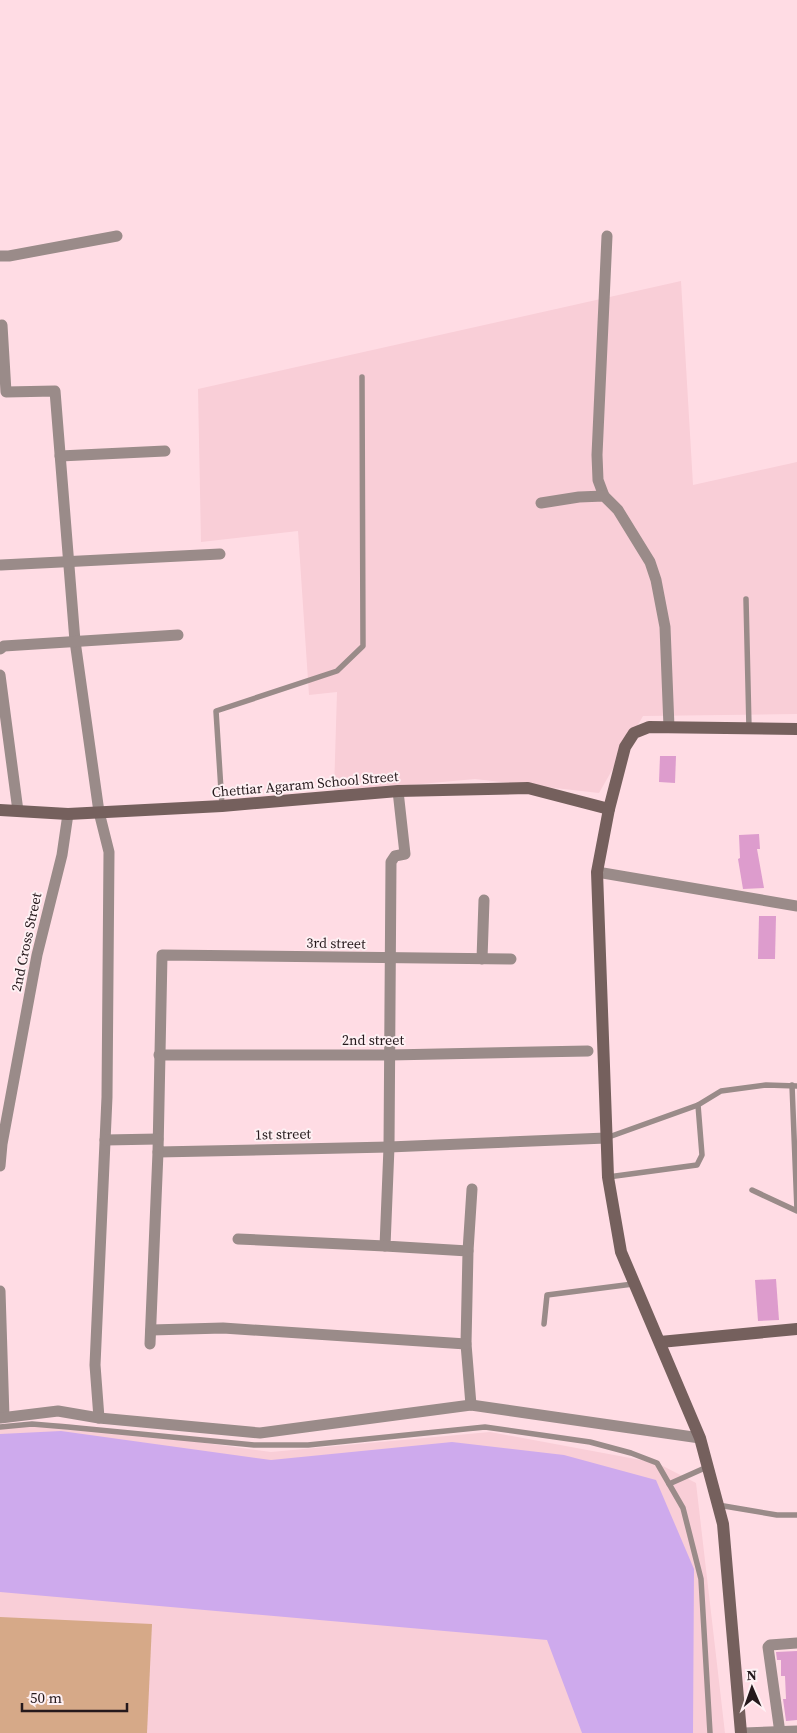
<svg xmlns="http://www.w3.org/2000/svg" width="797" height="1733" viewBox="0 0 797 1733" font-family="'Source Serif 4',serif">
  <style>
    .built { fill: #f9ced7 }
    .green { fill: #d6a988 }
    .water { fill: #ceaaed }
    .building { fill: #dd9ccd }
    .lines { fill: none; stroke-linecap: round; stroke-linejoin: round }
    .lane { stroke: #9a8b89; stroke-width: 5.5 }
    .street { stroke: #9a8b89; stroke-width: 11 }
    .secondary { stroke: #75605d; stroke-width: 12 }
    .labels { text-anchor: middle; stroke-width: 4; stroke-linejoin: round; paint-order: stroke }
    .street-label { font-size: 14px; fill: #25191c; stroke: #fef0f3 }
  </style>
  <rect width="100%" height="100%" fill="#ffdce4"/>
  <g class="built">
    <path d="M681,281L693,485L797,462V714L643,716L599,793L475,779L334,792L337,692L309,695L298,531L201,542L198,389Z"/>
    <path d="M59,1423L271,1452L490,1432L657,1463L696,1483L725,1733H0V1426Z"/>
  </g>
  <path class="green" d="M0,1617L152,1624L147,1733H0Z"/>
  <path class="water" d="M61,1431L271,1460L452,1442L564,1455L656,1480L694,1569L693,1733H582L547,1640L0,1592V1434Z"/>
  <g class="building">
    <path d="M660,756H676L675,783L659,782Z"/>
    <path d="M759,834L760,849H757L764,888L743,889L738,859L740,858L739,835Z"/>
    <path d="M759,916H776L775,959H758Z"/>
    <path d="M776,1279L779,1320L758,1321L755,1280Z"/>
    <path d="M797,1651V1720L786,1721L783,1699H786L785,1676H781V1660H777L776,1652Z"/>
  </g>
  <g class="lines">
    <g class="lane">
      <path d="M746,599L749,728"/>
      <path d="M222,806L216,711L337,671L363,646L362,377"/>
      <path d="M792,1085L797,1210"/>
      <path d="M698,1105L721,1091L766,1085L797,1086"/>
      <path d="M606,1138L698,1105L702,1155L697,1165L608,1177"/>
      <path d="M752,1190L797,1211"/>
      <path d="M544,1324L547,1295L633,1284"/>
      <path d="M0,1427L32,1424L68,1427L254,1445H308L485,1427L590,1442L631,1453L657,1463L683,1508L701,1579L710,1733"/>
      <path d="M669,1484L707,1467"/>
      <path d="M718,1505L777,1515H797"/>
    </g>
    <g class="street">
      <path d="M0,256H9L117,236"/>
      <path d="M2,325L6,392L55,391L75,641L99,812L109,852L107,1097L95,1365L99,1418"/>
      <path d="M60,456L165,451"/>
      <path d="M604,496L598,480L597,455L607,236"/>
      <path d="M541,503L579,497L604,496L618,510L650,562L656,580L665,627L669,727"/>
      <path d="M1,565L220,554"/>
      <path d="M0,649L4,646L178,635"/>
      <path d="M0,675L18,811"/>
      <path d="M398,791L405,854L395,856L391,862L389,1147L385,1246L468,1251L466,1344L471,1405"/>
      <path d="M597,872L797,906"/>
      <path d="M482,959L484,900"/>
      <path d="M511,959L162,955L158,1152L389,1147L606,1138"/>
      <path d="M159,1055H390L588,1051"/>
      <path d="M105,1140L158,1139"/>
      <path d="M0,1166L2,1144L37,955L62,855L68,814"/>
      <path d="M238,1239L385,1246"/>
      <path d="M468,1251L472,1189"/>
      <path d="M0,1291L4,1417"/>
      <path d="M151,1330L223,1328L466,1344"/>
      <path d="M150,1344L158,1152"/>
      <path d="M0,1418L58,1411L99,1418L260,1433L471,1405L700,1438"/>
      <path d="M744,1733L797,1731"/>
      <path d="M780,1733L768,1647L770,1645L797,1643"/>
    </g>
    <g class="secondary">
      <path d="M0,810L68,814L222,806L398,791L528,788L609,809"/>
      <path d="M660,1342L797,1329"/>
      <path d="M741,1733L723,1524L700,1438L621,1252L608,1177L597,872L609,809L625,747L634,733L649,727L797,729"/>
    </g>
  </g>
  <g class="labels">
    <g class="street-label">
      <text transform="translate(305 784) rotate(-5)" y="5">Chettiar Agaram School Street</text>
      <text transform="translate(26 942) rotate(-78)" y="5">2nd Cross Street</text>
      <text transform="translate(336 943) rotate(1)" y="5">3rd street</text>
      <text x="373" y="1045">2nd street</text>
      <text transform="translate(283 1134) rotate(-1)" y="5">1st street</text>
    </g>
  </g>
  <g transform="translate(752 1688) rotate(358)" stroke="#fef0f3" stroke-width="4" paint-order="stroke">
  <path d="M0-4L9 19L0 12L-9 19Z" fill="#25191c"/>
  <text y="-8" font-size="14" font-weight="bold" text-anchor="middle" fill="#25191c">N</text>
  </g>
  <path d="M22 1703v8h105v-8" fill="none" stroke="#25191c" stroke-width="2.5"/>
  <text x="30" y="1703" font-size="15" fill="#25191c" stroke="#fef0f3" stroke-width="4" paint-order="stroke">50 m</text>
</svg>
